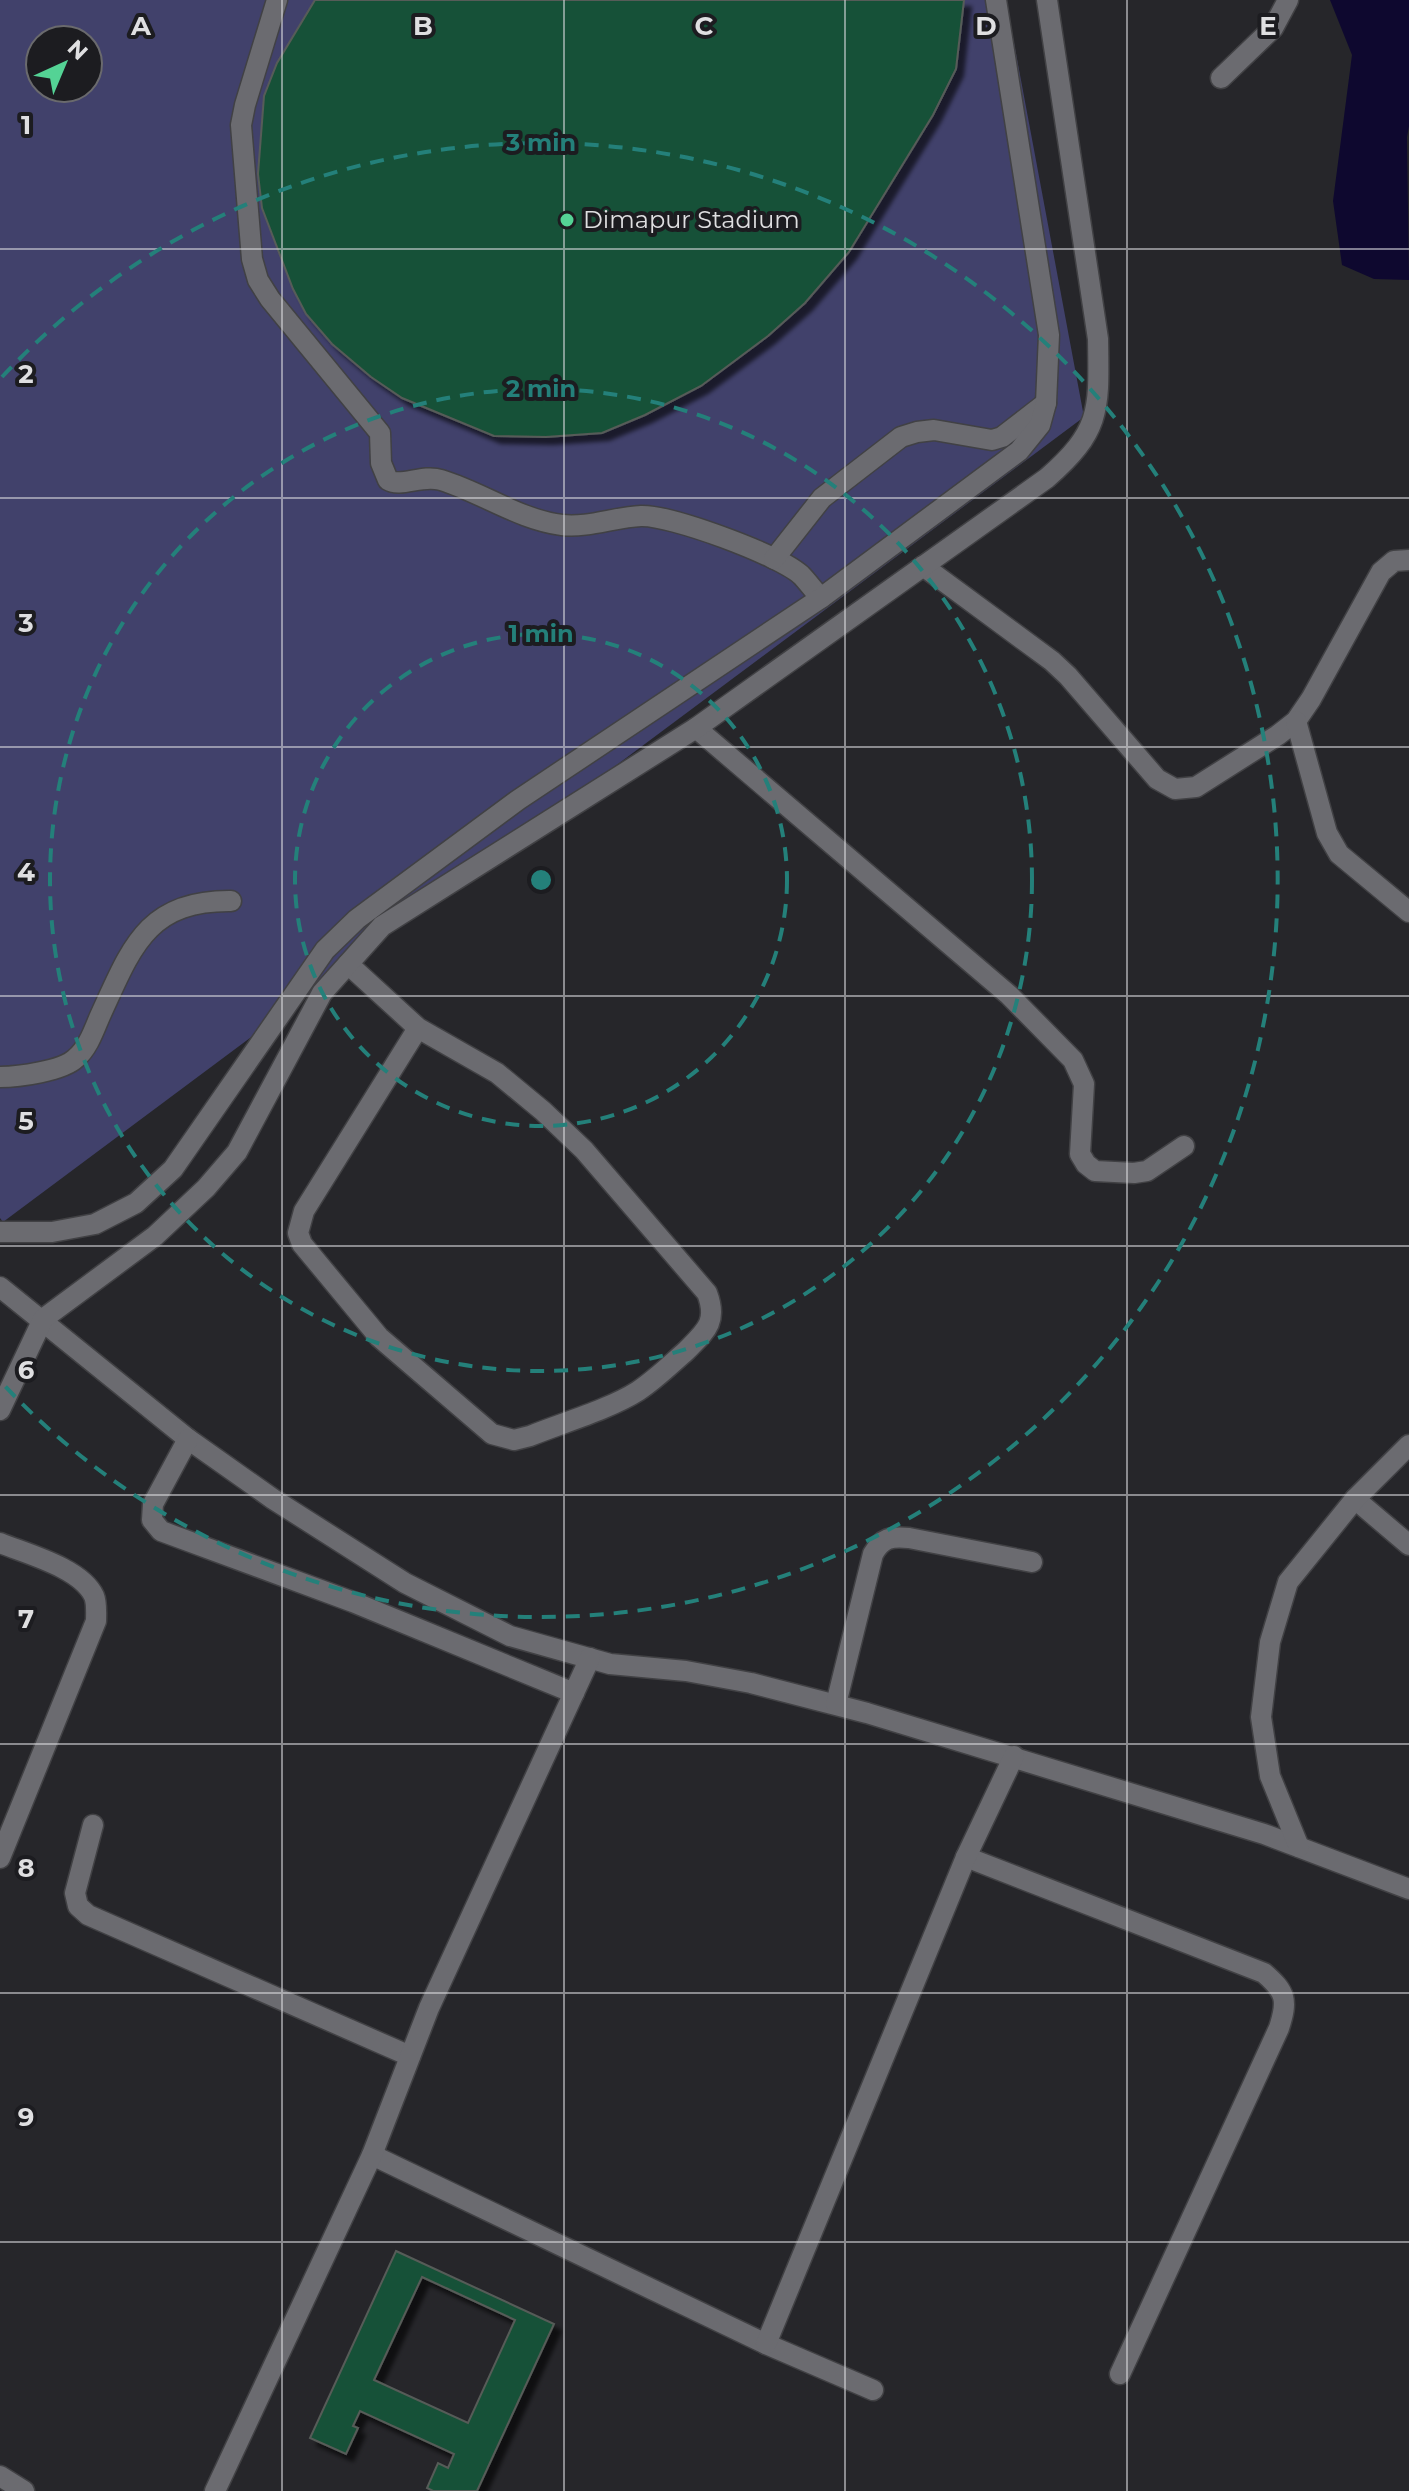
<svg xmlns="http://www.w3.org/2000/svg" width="1409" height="2491" viewBox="0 0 1409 2491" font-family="Montserrat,sans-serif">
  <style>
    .green { fill: #41416b; fill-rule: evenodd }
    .water { fill: #0e082f }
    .building { fill: #195137; stroke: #575c59; stroke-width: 2; fill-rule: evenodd; filter: url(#shadow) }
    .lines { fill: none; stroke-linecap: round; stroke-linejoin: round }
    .minor-casing { stroke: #414144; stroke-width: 23 }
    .minor { stroke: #6b6b70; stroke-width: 20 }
    .grid { fill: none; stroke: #dfdfe1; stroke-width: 2; stroke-opacity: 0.55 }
    .ring { fill: none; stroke: #24807a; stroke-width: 4; stroke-dasharray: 14 10 }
    .poi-dot { fill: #54d395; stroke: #1c1c20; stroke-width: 3 }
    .labels { text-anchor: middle; stroke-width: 8; stroke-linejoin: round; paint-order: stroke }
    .poi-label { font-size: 24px; fill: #dfdfe1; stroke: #1c1c20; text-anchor: start }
    .grid-label { font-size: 26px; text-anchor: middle; font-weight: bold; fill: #dfdfe1; stroke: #1c1c20; stroke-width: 8; stroke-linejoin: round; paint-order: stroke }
    .centre { fill: #24807a; stroke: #1c1c20; stroke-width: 4 }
    .ring-label { font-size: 24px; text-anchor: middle; font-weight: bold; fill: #24807a; stroke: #1c1c20; stroke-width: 8; stroke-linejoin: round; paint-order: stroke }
  </style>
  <defs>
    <filter id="shadow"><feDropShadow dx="7" dy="7" stdDeviation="2" flood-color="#0009"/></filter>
  </defs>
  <rect width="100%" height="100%" fill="#26262a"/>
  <path class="green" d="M0,0H1006L1084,417L3,1222L0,1218ZM40,40H88V88H40Z"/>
  <path class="water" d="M1330,0H1409V126L1407,137L1409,280L1374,279L1342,265L1333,201L1352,55Z"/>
  <g class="building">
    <path d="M315,0H964L956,69L933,115L849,252L805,303L768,336L701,386L645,415L602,433L546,437L494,436L402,398L371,377L332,344L306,314L293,289L262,208L258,174L264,96L277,63Z"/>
    <path d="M396,2251L554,2324L477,2491H433L427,2488L438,2463L448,2468L454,2454L360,2411L353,2426L358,2428L346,2454L310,2438ZM422,2277L515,2320L468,2423L374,2380Z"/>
  </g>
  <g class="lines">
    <defs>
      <g id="minor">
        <path d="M277,0L245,105L241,125L252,259L258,280L270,299L380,433L381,463L388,480C401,488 422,474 441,480C481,492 520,520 562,525C588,528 615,517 641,516C671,515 779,555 801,575C808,582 814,591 821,598"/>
        <path d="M1221,78L1273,28L1288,0"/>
        <path d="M774,559L822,498L901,437L917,432L934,430L992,440L1002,437L1046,403"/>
        <path d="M923,566L1052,661L1068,676L1157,779L1175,789L1196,787L1278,735L1296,721L1311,699L1381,572L1394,561L1409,560"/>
        <path d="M1296,721L1327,833L1339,854L1409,912"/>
        <path d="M696,728L1009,995L1073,1060L1084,1084L1080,1154L1086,1164L1095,1171L1134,1173L1147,1171L1184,1146"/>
        <path d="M348,964L418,1028L497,1073L543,1111L584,1150L707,1293C718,1322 706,1331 686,1351C670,1365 656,1379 638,1391C610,1409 562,1423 530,1436L514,1440L492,1434L379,1337L302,1244L298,1233L304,1211L418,1028"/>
        <path d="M0,1077C18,1077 63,1071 76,1058C88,1048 94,1030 100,1016C131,949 146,900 231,901"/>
        <path d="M0,1232H52L95,1224L136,1203L173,1169L325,950L357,919L518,800L821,598L1019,451L1040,425L1046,403L1049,335L996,0"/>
        <path d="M0,1287L188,1439L273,1499L405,1583L510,1636L610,1664L686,1671L751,1683L867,1713L1264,1834L1409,1889"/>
        <path d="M0,1410L43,1319L155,1236L206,1188L237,1152L322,993L382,926L696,728L1047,478C1102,430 1099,409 1098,339L1047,0"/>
        <path d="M188,1439L153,1504L152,1520L161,1531L353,1602L574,1693"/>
        <path d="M1355,1499L1409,1545"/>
        <path d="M0,1543C27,1554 81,1568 94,1596C97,1603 96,1614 96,1621L0,1858"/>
        <path d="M836,1704L873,1554C882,1538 891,1536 909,1538L1032,1562"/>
        <path d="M93,1825L75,1893L78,1906L88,1915L410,2056"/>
        <path d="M1299,1847L1270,1776L1261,1717L1270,1642L1288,1582L1355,1499L1409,1445"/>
        <path d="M966,1857L1264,1973C1286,1992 1288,2000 1279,2028L1120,2374"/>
        <path d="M372,2155L766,2344L873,2390"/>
        <path d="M766,2344L966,1857L1014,1756"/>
        <path d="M0,2476L24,2491"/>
        <path d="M215,2491L372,2155L429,2008L590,1658"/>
      </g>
    </defs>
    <use href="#minor" class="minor-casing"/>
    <use href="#minor" class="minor"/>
  </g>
  <path class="grid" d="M282,0V2491M564,0V2491M845,0V2491M1127,0V2491M0,249H1409M0,498H1409M0,747H1409M0,996H1409M0,1246H1409M0,1495H1409M0,1744H1409M0,1993H1409M0,2242H1409"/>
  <g class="ring">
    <circle cx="541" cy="880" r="246"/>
    <circle cx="541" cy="880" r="491"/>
    <path d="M2 377A737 737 0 1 1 2 1383"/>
  </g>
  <circle class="poi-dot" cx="567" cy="220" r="8"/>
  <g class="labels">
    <g class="poi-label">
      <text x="583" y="228">Dimapur Stadium</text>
    </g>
  </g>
  <g class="grid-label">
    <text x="141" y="35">A</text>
    <text x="423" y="35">B</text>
    <text x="704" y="35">C</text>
    <text x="986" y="35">D</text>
    <text x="1268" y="35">E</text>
    <text x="26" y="134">1</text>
    <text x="26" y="383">2</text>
    <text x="26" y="632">3</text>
    <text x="26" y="881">4</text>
    <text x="26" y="1130">5</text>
    <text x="26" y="1379">6</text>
    <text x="26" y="1628">7</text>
    <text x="26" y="1877">8</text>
    <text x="26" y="2126">9</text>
  </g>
  <circle cx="541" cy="880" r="12" class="centre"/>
  <g class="ring-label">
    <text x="541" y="151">3 min</text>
    <text x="541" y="397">2 min</text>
    <text x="541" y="642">1 min</text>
  </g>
  <g transform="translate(64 64) rotate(44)"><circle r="38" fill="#1c1c20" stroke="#6a6a6d" stroke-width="2"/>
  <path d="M0-6L14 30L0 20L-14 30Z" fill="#54d395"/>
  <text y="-12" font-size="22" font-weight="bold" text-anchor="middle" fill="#dfdfe1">N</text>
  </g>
</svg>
